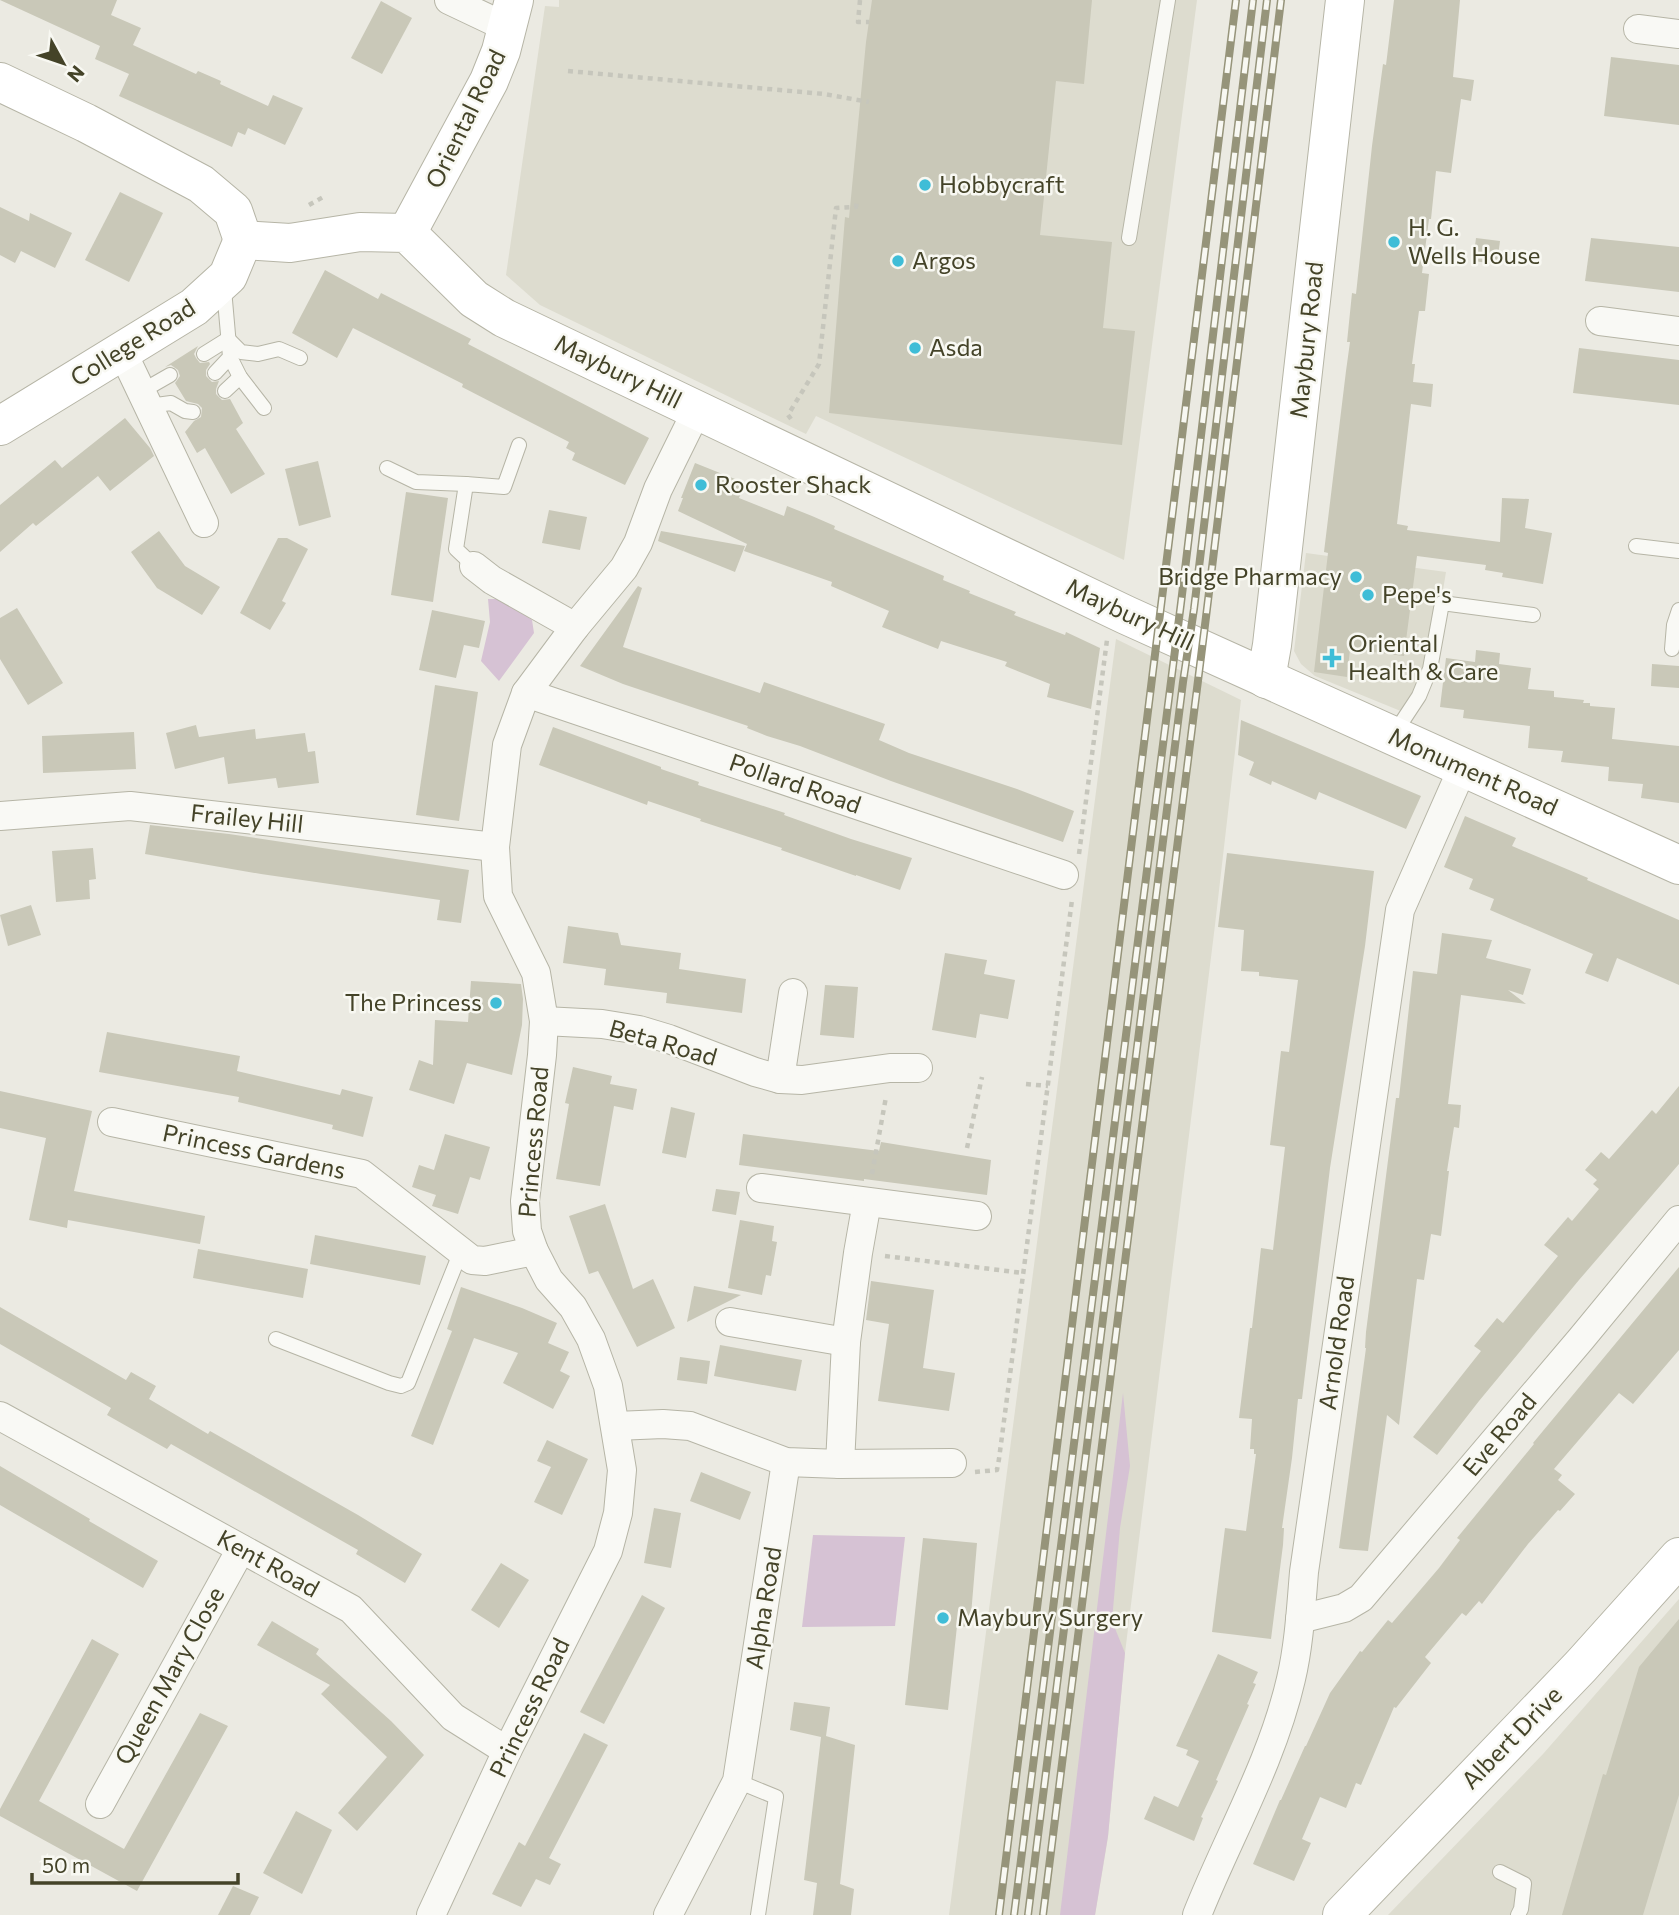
<svg xmlns="http://www.w3.org/2000/svg" width="1679" height="1915" viewBox="0 0 1679 1915" font-family="Commissioner,sans-serif">
  <style>
    .built { fill: #dddccf }
    .green { fill: #d6c2d4 }
    .building { fill: #c9c8b8 }
    .lines { fill: none; stroke-linecap: round; stroke-linejoin: round }
    .lane-casing { stroke: #b6b5a6; stroke-width: 16 }
    .street-casing { stroke: #b6b5a6; stroke-width: 30 }
    .secondary-casing { stroke: #b6b5a6; stroke-width: 40 }
    .path { stroke: #c6c6bc; stroke-width: 4.5; stroke-dasharray: 5 5; stroke-linecap: butt }
    .lane { stroke: #f9f9f5; stroke-width: 14 }
    .street { stroke: #f9f9f5; stroke-width: 28 }
    .secondary { stroke: #fff; stroke-width: 38 }
    .rail-casing { stroke: #96947a; stroke-width: 8 }
    .rail { stroke: #f8f8f2; stroke-width: 5; stroke-dasharray: 16; stroke-linecap: butt }
    .poi-dot { fill: #3fbdd7; stroke: #f8f8f2; stroke-width: 2.5 }
    .labels { text-anchor: middle; stroke-width: 5; stroke-linejoin: round; paint-order: stroke }
    .street-label { font-size: 24px; fill: #444328; stroke: #f8f8f2 }
    .poi-label { font-size: 24px; fill: #444328; stroke: #f8f8f2; text-anchor: start }
  </style>
  <rect width="100%" height="100%" fill="#ebeae2"/>
  <g class="built">
    <path d="M559,0H1197L1124,560L816,416L806,434L540,305L506,275L545,6L559,7Z"/>
    <path d="M1306,553L1446,572L1430,669L1408,714L1315,676L1301,664L1294,651Z"/>
    <path d="M1116,639L1241,700L1215,925L1125,1653L1108,1837L1095,1915H949Z"/>
    <path d="M1679,1599V1915H1388L1543,1754Z"/>
  </g>
  <g class="green">
    <path d="M488,599H503L532,620L534,633L499,681L481,661L490,622Z"/>
    <path d="M1123,1393L1130,1466L1120,1528L1112,1621L1125,1653L1108,1836L1095,1915H1060Z"/>
    <path d="M813,1535L905,1537L895,1626L802,1627Z"/>
  </g>
  <g class="building">
    <path d="M0,0H117L111,15L141,28L133,45L196,74L198,71L221,81L220,84L268,106L273,95L303,108L285,145L248,128L245,135L238,132L232,147L119,96L129,74L95,59L100,46Z"/>
    <path d="M872,0H1092L1084,84L1056,81L1040,235L1112,242L1103,328L1135,331L1122,445L829,413L845,217L849,218L866,42Z"/>
    <path d="M1394,0H1460L1453,77L1474,80L1471,101L1461,99L1451,173L1436,171L1431,219H1429L1422,273L1429,274L1425,311H1419L1412,364H1415L1413,382L1433,384L1431,407L1411,404L1397,524L1408,526L1407,530L1500,542L1502,498L1529,499L1525,528L1552,533L1543,584L1502,577L1503,573L1485,570L1486,565L1417,556L1404,656L1350,649L1347,677L1314,672L1328,553L1324,552L1346,371L1350,342H1347L1352,293L1356,294L1372,146L1383,64L1386,65Z"/>
    <path d="M381,1L412,18L382,74L351,58Z"/>
    <path d="M1611,57L1679,65V125L1604,116Z"/>
    <path d="M120,192L163,213L129,282L85,260Z"/>
    <path d="M0,207L29,221L30,213L72,233L55,268L21,251L15,263L0,255Z"/>
    <path d="M1476,238L1500,241L1497,264L1473,261Z"/>
    <path d="M1591,238L1679,247V292L1585,281Z"/>
    <path d="M325,270L378,299L381,293L471,339L468,344L649,438L625,485L572,460L575,453L566,448L569,442L462,387L463,384L353,328L337,358L292,333Z"/>
    <path d="M198,346L194,354L196,358L200,363L209,362L210,364L206,370V376L212,382L219,381L216,389V394L222,400L230,399L243,423L236,429L265,474L231,494L205,448L197,453L185,432L194,421L201,417L202,408L198,404L186,401L175,383L180,376L178,370L171,365L165,367Z"/>
    <path d="M1579,348L1679,360V405L1573,393Z"/>
    <path d="M125,418L150,448L154,456L110,491L98,476L36,526L33,523L0,552V505L55,460L62,468Z"/>
    <path d="M318,461L331,517L299,526L285,469Z"/>
    <path d="M695,463L745,483L739,498L784,516L787,506L812,516L835,526L834,529L944,576L943,580L970,591L969,593L1016,612L1014,615L1065,635L1066,632L1100,648L1091,709L1047,697L1050,684L1005,666L1007,662L941,641L938,649L882,627L889,611L831,586L832,582L744,551L747,544L678,511L683,498H681Z"/>
    <path d="M406,492L448,498L433,602L391,595Z"/>
    <path d="M549,510L587,517L580,550L542,543Z"/>
    <path d="M159,531L185,566L220,587L202,615L157,588L131,552Z"/>
    <path d="M661,531L745,546L735,572L658,541Z"/>
    <path d="M278,538H287L308,549L282,601L286,603L270,630L240,613Z"/>
    <path d="M638,586L642,588L623,647L760,693L764,682L885,724L879,740L909,753L1017,789L1074,811L1063,842L891,781L800,746L767,736L747,728L748,726L623,684L580,666Z"/>
    <path d="M17,608L63,683L28,705L0,659V618Z"/>
    <path d="M432,610L485,621L479,648L464,645L456,678L419,670Z"/>
    <path d="M1476,650L1500,653L1499,664L1531,668L1528,689L1554,691V697L1584,700L1583,703H1590V706L1615,708L1612,739L1679,746V803L1641,798L1643,784L1608,781L1609,767L1561,762L1563,751L1528,748L1530,726L1463,718L1464,710L1440,707L1446,658L1475,662Z"/>
    <path d="M1652,664L1679,666V688L1651,686Z"/>
    <path d="M435,685L478,692L459,821L416,815Z"/>
    <path d="M1241,720L1421,796L1406,829L1319,792L1316,800L1272,781L1271,785L1249,775L1254,762L1238,755Z"/>
    <path d="M196,725L199,737L255,729L256,739L305,733L308,752L315,751L319,783L278,788L276,778L228,784L224,757L175,769L166,733Z"/>
    <path d="M553,727L661,767V769L699,782L698,785L785,813L784,815L851,839L912,858L900,890L856,875V876L781,850L782,848L700,821L701,819L648,801L647,805L539,765Z"/>
    <path d="M134,732L136,769L43,773L42,736Z"/>
    <path d="M1465,816L1516,838L1512,846L1588,878L1587,880L1679,920V985L1617,958L1608,982L1585,973L1593,954L1490,910L1494,899L1469,889L1473,879L1444,867Z"/>
    <path d="M150,825L229,834L469,870L461,923L437,920L440,900L261,874L145,854Z"/>
    <path d="M93,848L96,879L89,880L90,899L56,902L52,851Z"/>
    <path d="M1227,853L1374,871L1365,946L1330,1168L1302,1399H1298L1292,1458L1282,1528H1284L1283,1545L1271,1639L1212,1632L1225,1528L1246,1531L1256,1454H1254V1449H1250L1252,1419L1239,1418L1250,1328H1252L1261,1248L1273,1250L1285,1147L1270,1145L1281,1051L1289,1052L1298,980L1259,976V972L1241,971L1244,930L1218,927Z"/>
    <path d="M31,905L41,935L8,946L0,915Z"/>
    <path d="M568,926L618,933L621,945L681,953L679,969L746,979L742,1013L666,1003L667,993L604,985L606,969L563,963Z"/>
    <path d="M1442,933L1492,940L1486,958L1531,969L1523,995L1508,990L1526,1004L1461,995L1448,1104L1461,1105L1459,1128L1454,1127L1447,1171H1449L1441,1236L1431,1234L1424,1280L1417,1279L1399,1425L1387,1415L1368,1551L1343,1549L1339,1548L1366,1348H1365L1366,1332L1396,1098H1399L1413,971L1437,974Z"/>
    <path d="M945,953L987,960L984,974L1015,980L1008,1019L980,1014L976,1038L932,1030Z"/>
    <path d="M471,981L521,984L523,999L522,1025L512,1075L467,1063L454,1104L409,1090L419,1060L433,1065L435,1020L468,1022Z"/>
    <path d="M825,985L858,987L854,1038L820,1035Z"/>
    <path d="M107,1032L240,1056L237,1071L340,1095L342,1089L373,1097L363,1137L332,1129L333,1125L238,1102L239,1097L99,1072Z"/>
    <path d="M573,1067L612,1076L610,1084L637,1089L633,1110L614,1106L600,1186L556,1179L569,1104L565,1103Z"/>
    <path d="M1679,1086V1164L1579,1280L1479,1401L1437,1455L1413,1437L1481,1351L1474,1346L1497,1318L1503,1323L1558,1256L1544,1245L1568,1217L1572,1221L1599,1189L1593,1184L1597,1180L1585,1170L1601,1152L1609,1159L1652,1110L1656,1114Z"/>
    <path d="M0,1091L92,1111L74,1191L205,1216L200,1244L68,1220L67,1228L29,1220L46,1138L0,1128Z"/>
    <path d="M671,1107L695,1113L686,1158L662,1153Z"/>
    <path d="M445,1134L490,1147L480,1180L470,1177L458,1214L432,1206L436,1195L412,1187L419,1165L434,1170Z"/>
    <path d="M743,1134L879,1151L881,1142L991,1160L987,1195L864,1179V1181L739,1165Z"/>
    <path d="M716,1189L740,1192L736,1215L712,1211Z"/>
    <path d="M605,1204L633,1289L653,1279L675,1328L637,1347L598,1271L589,1274L569,1216Z"/>
    <path d="M740,1220L774,1226L772,1241L777,1242L771,1276L766,1275L762,1295L728,1288Z"/>
    <path d="M315,1235L426,1256L420,1285L310,1264Z"/>
    <path d="M198,1249L308,1269L303,1298L193,1278Z"/>
    <path d="M1679,1267V1350L1633,1404L1619,1393L1554,1469L1562,1475L1558,1480L1575,1494L1560,1511L1558,1510L1528,1544L1482,1604L1479,1601L1466,1616L1462,1613L1425,1657L1431,1663L1396,1708L1394,1707L1361,1785L1356,1783L1346,1808L1320,1797L1302,1839L1311,1843L1294,1881L1253,1864L1280,1800H1281L1305,1746H1306L1330,1693L1360,1651L1362,1652L1388,1620L1392,1623L1439,1568L1460,1540L1457,1538L1534,1444L1533,1443Z"/>
    <path d="M871,1281L934,1290L923,1368L955,1373L949,1411L878,1401L889,1324L866,1320Z"/>
    <path d="M694,1286L741,1295L687,1322Z"/>
    <path d="M461,1287L522,1308L557,1323L548,1343L569,1352L560,1371L570,1376L553,1409L503,1383L518,1353L474,1338L433,1445L411,1436L452,1331L447,1329Z"/>
    <path d="M0,1307L126,1380L131,1372L156,1386L149,1399L208,1434L210,1431L358,1515L422,1554L405,1583L356,1554L358,1550L171,1444L167,1449L107,1415L111,1408L0,1344Z"/>
    <path d="M720,1345L802,1360L796,1391L714,1376Z"/>
    <path d="M680,1357L710,1361L707,1384L677,1380Z"/>
    <path d="M547,1440L588,1459L562,1515L534,1502L551,1467L537,1461Z"/>
    <path d="M0,1466L90,1519L89,1521L158,1561L143,1588L0,1505Z"/>
    <path d="M701,1472L751,1492L740,1520L690,1501Z"/>
    <path d="M654,1508L681,1513L671,1568L644,1563Z"/>
    <path d="M923,1538L977,1543L970,1627L957,1626L948,1710L905,1705Z"/>
    <path d="M501,1563L529,1580L499,1628L471,1610Z"/>
    <path d="M642,1595L665,1608L604,1724L580,1712Z"/>
    <path d="M1679,1619V1795L1643,1915H1562L1603,1774L1606,1775L1639,1667Z"/>
    <path d="M272,1621L319,1649L316,1654L391,1721L424,1755L357,1831L338,1813L387,1757L321,1694L330,1685L257,1645Z"/>
    <path d="M92,1639L119,1654L39,1801L124,1849L200,1713L228,1726L137,1891L0,1816V1809Z"/>
    <path d="M1218,1654L1258,1672L1253,1683L1256,1684L1247,1704L1249,1705L1216,1780L1218,1781L1201,1817L1203,1818L1194,1841L1144,1819L1154,1796L1178,1807L1199,1761L1186,1755L1188,1750L1176,1746Z"/>
    <path d="M794,1702L830,1707L826,1736L855,1745L840,1884L854,1889L851,1915H813L817,1883L804,1880L821,1737L790,1730Z"/>
    <path d="M584,1733L608,1745L549,1858L561,1864L550,1885L536,1879L521,1907L492,1894L519,1842L525,1846Z"/>
    <path d="M296,1811L332,1830L302,1894L263,1873Z"/>
    <path d="M233,1886L259,1897L250,1915H218Z"/>
  </g>
  <g class="lines">
    <defs>
      <g id="lane">
        <path d="M1129,238L1168,0"/>
        <path d="M204,354L228,339L241,352L258,354L279,349L300,358"/>
        <path d="M230,357L240,377L264,408"/>
        <path d="M215,373L230,357L224,289"/>
        <path d="M142,391L170,375"/>
        <path d="M225,391L240,377"/>
        <path d="M149,406L171,403L185,411L193,412"/>
        <path d="M387,468L416,482L466,484"/>
        <path d="M1636,546L1679,551"/>
        <path d="M474,566L456,549L466,484L504,487L519,445"/>
        <path d="M1672,649L1674,625L1679,610"/>
        <path d="M1394,734L1419,696L1430,669L1442,603L1533,615"/>
        <path d="M276,1339L389,1383L401,1386L408,1383L461,1251"/>
        <path d="M737,1781L776,1797L758,1915"/>
        <path d="M1500,1872L1524,1884L1521,1909L1518,1915"/>
      </g>
      <g id="street">
        <path d="M449,0L508,28"/>
        <path d="M1638,29L1679,34"/>
        <path d="M1600,321L1679,331"/>
        <path d="M122,351L204,523"/>
        <path d="M474,566L492,580L575,627"/>
        <path d="M526,693L1064,875"/>
        <path d="M0,816L130,806L495,847"/>
        <path d="M544,1021L602,1024L639,1030L669,1039L755,1072L780,1079L802,1080L890,1068H918"/>
        <path d="M780,1079L793,993"/>
        <path d="M112,1122L362,1174L472,1260L485,1261L534,1251"/>
        <path d="M761,1188L977,1216"/>
        <path d="M730,1322L846,1342"/>
        <path d="M0,1416L351,1609L453,1717L507,1751"/>
        <path d="M616,1426L663,1424L690,1426L786,1462L840,1464L952,1463"/>
        <path d="M840,1464L846,1342L858,1253L867,1202"/>
        <path d="M1300,1619L1344,1608L1361,1598L1581,1339L1679,1220"/>
        <path d="M100,1804L241,1549"/>
        <path d="M431,1915L507,1751L608,1551L618,1513L622,1470L608,1386L591,1339L573,1307L549,1280L534,1251L527,1231L525,1201L542,1055L544,1021L536,973L498,896L495,847L507,745L526,693L575,627L624,568L638,543L658,489L697,410"/>
        <path d="M668,1915L737,1781L786,1462"/>
        <path d="M1197,1915C1228,1837 1272,1762 1291,1679C1299,1645 1301,1608 1304,1572L1400,910L1463,767"/>
      </g>
      <g id="secondary">
        <path d="M0,82L86,123L201,184L233,211L243,240"/>
        <path d="M407,233L489,81L501,51L514,0"/>
        <path d="M243,240L290,243L360,232L407,233L474,299L504,318L1126,615L1679,865"/>
        <path d="M0,426L194,307L228,276L243,240"/>
        <path d="M1266,679L1272,645L1345,0"/>
        <path d="M1342,1915L1581,1666L1679,1557"/>
      </g>
    </defs>
    <use href="#lane" class="lane-casing"/>
    <use href="#street" class="street-casing"/>
    <use href="#secondary" class="secondary-casing"/>
    <g class="path">
      <path d="M860,0L858,22H869"/>
      <path d="M568,71L824,94L869,102"/>
      <path d="M309,205L325,196"/>
      <path d="M791,419L788,415L819,364L836,208L856,207L857,200"/>
      <path d="M1079,854L1107,640"/>
      <path d="M1026,1084L1048,1086"/>
      <path d="M967,1148L982,1077"/>
      <path d="M872,1174L886,1097"/>
      <path d="M885,1256L1023,1273"/>
      <path d="M975,1472L997,1470L999,1459L1072,900"/>
    </g>
    <use href="#lane" class="lane"/>
    <use href="#street" class="street"/>
    <use href="#secondary" class="secondary"/>
    <defs>
      <g id="rail">
        <path d="M999,1915L1236,0"/>
        <path d="M1014,1915L1181,603L1253,0"/>
        <path d="M1028,1915L1183,682L1194,609L1267,0"/>
        <path d="M1043,1915L1206,617L1281,0"/>
      </g>
    </defs>
    <use href="#rail" class="rail-casing"/>
    <use href="#rail" class="rail"/>
  </g>
  <g class="poi-dot">
    <circle cx="925" cy="185" r="7"/>
    <circle cx="1394" cy="242" r="7"/>
    <circle cx="898" cy="261" r="7"/>
    <circle cx="915" cy="348" r="7"/>
    <circle cx="701" cy="485" r="7"/>
    <circle cx="1356" cy="577" r="7"/>
    <circle cx="1368" cy="595" r="7"/>
    <path d="M1328.5 647.5h7v7h7v7h-7v7h-7v-7h-7v-7h7z"/>
    <circle cx="496" cy="1003" r="7"/>
    <circle cx="943" cy="1618" r="7"/>
  </g>
  <g class="labels">
    <g class="street-label">
      <text transform="translate(466 119) rotate(-64)" y="8">Oriental Road</text>
      <text transform="translate(1307 340) rotate(-84)" y="8">Maybury Road</text>
      <text transform="translate(133 343) rotate(-32)" y="8">College Road</text>
      <text transform="translate(618 372) rotate(26)" y="8">Maybury Hill</text>
      <text transform="translate(1130 615) rotate(25)" y="8">Maybury Hill</text>
      <text transform="translate(1473 772) rotate(24)" y="8">Monument Road</text>
      <text transform="translate(795 784) rotate(19)" y="8">Pollard Road</text>
      <text transform="translate(247 819) rotate(6)" y="8">Frailey Hill</text>
      <text transform="translate(663 1043) rotate(16)" y="8">Beta Road</text>
      <text transform="translate(534 1142) rotate(-85)" y="8">Princess Road</text>
      <text transform="translate(254 1152) rotate(12)" y="8">Princess Gardens</text>
      <text transform="translate(1337 1343) rotate(-82)" y="8">Arnold Road</text>
      <text transform="translate(1500 1435) rotate(-50)" y="8">Eve Road</text>
      <text transform="translate(268 1564) rotate(29)" y="8">Kent Road</text>
      <text transform="translate(764 1608) rotate(-81)" y="8">Alpha Road</text>
      <text transform="translate(170 1676) rotate(-61)" y="8">Queen Mary Close</text>
      <text transform="translate(530 1708) rotate(-64)" y="8">Princess Road</text>
      <text transform="translate(1512 1738) rotate(-46)" y="8">Albert Drive</text>
    </g>
    <g class="poi-label">
      <text x="939" y="193">Hobbycraft</text>
      <text x="1408" y="236">H. G.<tspan x="1408" dy="28">Wells House</tspan></text>
      <text x="912" y="269">Argos</text>
      <text x="929" y="356">Asda</text>
      <text x="715" y="493">Rooster Shack</text>
      <text x="1342" y="585" text-anchor="end">Bridge Pharmacy</text>
      <text x="1382" y="603">Pepe's</text>
      <text x="1348" y="652">Oriental<tspan x="1348" dy="28">Health &amp; Care</tspan></text>
      <text x="482" y="1011" text-anchor="end">The Princess</text>
      <text x="957" y="1626">Maybury Surgery</text>
    </g>
  </g>
  <g transform="translate(63 63) rotate(130)" stroke="#f8f8f2" stroke-width="5" paint-order="stroke">
  <path d="M0-5L12 26L0 18L-12 26Z" fill="#444328"/>
  <text y="-10" font-size="19" font-weight="bold" text-anchor="middle" fill="#444328">N</text>
  </g>
  <path d="M32 1873v10h206v-10" fill="none" stroke="#444328" stroke-width="3.5"/>
  <text x="42" y="1873" font-size="21" fill="#444328" stroke="#f8f8f2" stroke-width="5" paint-order="stroke">50 m</text>
</svg>
